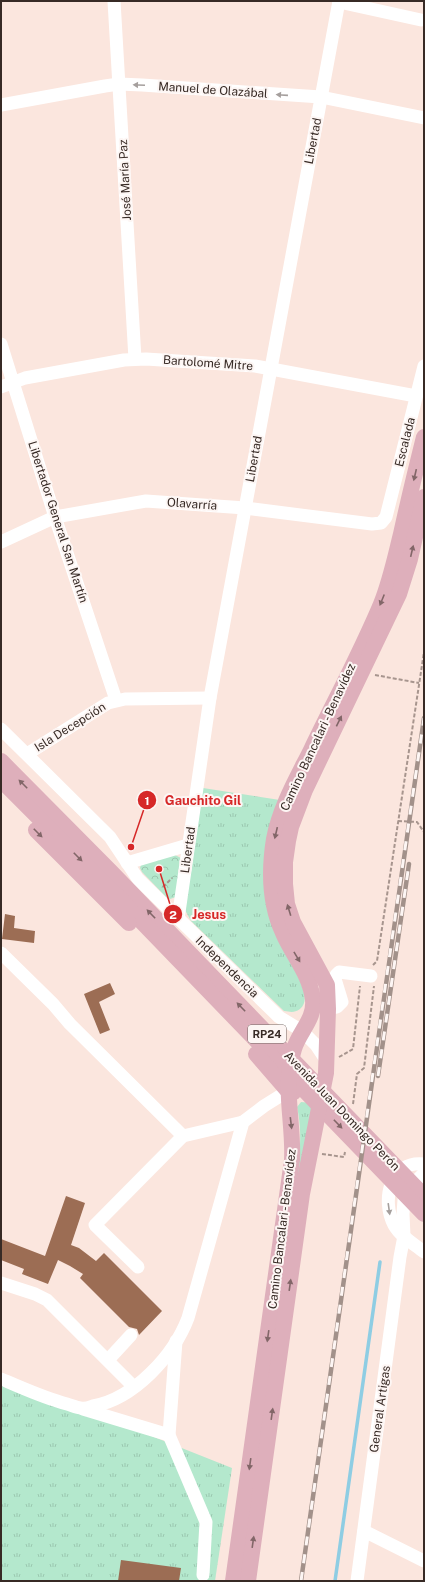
<svg xmlns="http://www.w3.org/2000/svg" width="425" height="1582" viewBox="0 0 425 1582" font-family="'Public Sans',sans-serif">
  <style>
    .grass { fill: url(#grass-tufts) }
    .park { fill: url(#park-crowns) }
    .lines { fill: none; stroke-linecap: round; stroke-linejoin: round }
    .stream { stroke: #8ecde3; stroke-width: 3.5 }
    .building { fill: #9c6d54 }
    .path { stroke: #a7958e; stroke-width: 2; stroke-dasharray: 4 2; stroke-linecap: butt }
    .minor { stroke: #fff; stroke-width: 13 }
    .major { stroke: #deafbb; stroke-width: 16 }
    .rail-casing { stroke: #a2918a; stroke-width: 4.5 }
    .rail { stroke: #fdf6f4; stroke-width: 3; stroke-dasharray: 9; stroke-linecap: butt }
    .oneway { fill: #a59f9d }
    .oneway2 { fill: #826668 }
    .labels { text-anchor: middle; stroke-width: 4; stroke-linejoin: round; paint-order: stroke }
    .shield { fill: #fdf6f4; stroke: #726763; stroke-width: 1 }
    .shield-label { font-size: 11px; font-weight: bold; fill: #372a25 }
    .street-label { font-size: 12px; fill: #372a25; stroke: #fdf6f4 }
    .leader { fill: none; stroke: #d62828; stroke-width: 1.5 }
    .callout-dot { fill: #d62828; stroke: #fdf6f4; stroke-width: 1.5 }
    .mark-label { font-size: 12px; text-anchor: middle; font-weight: bold; fill: #fff }
    .callout-label { font-size: 13px; text-anchor: middle; font-weight: bold; fill: #d62828; stroke: #fdf6f4; stroke-width: 4; stroke-linejoin: round; paint-order: stroke }
  </style>
  <defs>
    <pattern id="grass-tufts" width="24" height="20" patternUnits="userSpaceOnUse"><rect width="24" height="20" fill="#b4e8cd"/><path d="M3 7l-1-3M5 7V3M7 7l1-3M15 17l-1-3M17 17v-4M19 17l1-3" fill="none" stroke="#9bc7b0"/></pattern>
    <pattern id="park-crowns" width="20" height="18" patternUnits="userSpaceOnUse"><rect width="20" height="18" fill="#b4e8cd"/><path d="M2 6a3 3 0 1 1 6 0M12 15a3 3 0 1 1 6 0" fill="none" stroke="#9bc7b0"/></pattern>
  </defs>
  <rect width="100%" height="100%" fill="#fbe6de"/>
  <g class="grass">
    <path d="M203,788L280,800L296,972C300,982 311,1000 300,1009C294,1013 291,1012 284,1011L191,921L185,910Z"/>
    <path d="M301,1102L313,1103L292,1212C296,1177 305,1142 297,1107Z"/>
    <path d="M1,1379L81,1408L232,1468L215,1581H1Z"/>
  </g>
  <path class="park" d="M173,854L181,858L176,897L170,899L167,898L142,872L140,868L141,865Z"/>
  <g class="lines">
    <path class="stream" d="M335,1581L380,1262"/>
  </g>
  <g class="building">
    <path d="M5,914L15,916L14,928L35,931L34,943L2,939Z"/>
    <path d="M110,983L115,994L99,1002L110,1030L100,1034L84,994Z"/>
    <path d="M66,1196L85,1203L71,1245L79,1248L96,1261L104,1253L162,1311L139,1335L137,1329L129,1327L80,1278L83,1274L70,1266L58,1260L48,1284L22,1274L24,1269L1,1260V1239L45,1256Z"/>
    <path d="M121,1560L181,1568L179,1581H118Z"/>
  </g>
  <g class="lines">
    <g class="path">
      <path d="M375,675L419,683"/>
      <path d="M398,821L417,822L424,832"/>
      <path d="M163,887L172,878"/>
      <path d="M373,965L377,961L424,652"/>
      <path d="M339,1057L353,1049L360,986"/>
      <path d="M353,1104L357,1074L364,1068L374,986"/>
      <path d="M322,1154L344,1157L345,1152"/>
    </g>
    <g class="minor">
      <path d="M114,1L135,359"/>
      <path d="M339,2L421,20"/>
      <path d="M1,105L105,86L119,84L142,85L321,97L424,118"/>
      <path d="M1,344L55,517L116,700"/>
      <path d="M1,387L25,378L124,360L146,359L255,366L416,396"/>
      <path d="M1,542L55,517L146,501L245,508L372,524L381,523L386,517L424,366"/>
      <path d="M1,729L110,837L138,879L279,1017L302,1031L316,1045L326,1060"/>
      <path d="M27,754L108,703L125,699L210,698"/>
      <path d="M127,863L188,845"/>
      <path d="M178,919L210,698L339,1"/>
      <path d="M1,953L53,1004L70,1024L183,1136"/>
      <path d="M328,1009L337,1007L342,1002L335,979L336,975L339,972L371,976"/>
      <path d="M424,1164C390,1160 381,1200 394,1225C400,1236 414,1244 424,1252"/>
      <path d="M138,1267L95,1225L183,1136L243,1122"/>
      <path d="M1,1283L35,1294L47,1300L134,1387"/>
      <path d="M108,1360L131,1335"/>
      <path d="M1,1379C23,1388 44,1398 67,1404C71,1405 77,1408 81,1408C85,1409 90,1407 93,1406C134,1399 174,1355 188,1318L243,1122L264,1106L288,1091"/>
      <path d="M83,1409L169,1435L176,1341"/>
      <path d="M169,1435L206,1522L203,1575"/>
      <path d="M364,1531L424,1561"/>
      <path d="M357,1581L400,1257L404,1236L403,1214L404,1200L408,1189L424,1173"/>
    </g>
    <g class="major">
      <path d="M1,761L110,871L424,1196"/>
      <path d="M1,780L116,895L424,1214"/>
      <path d="M36,830L129,923"/>
      <path d="M256,1054L288,1091L294,1092"/>
      <path d="M233,1581L292,1160C294,1123 282,1086 294,1049C299,1032 315,1019 313,1000C310,974 293,956 283,933C270,905 269,870 274,839C280,807 297,778 311,750C334,702 360,654 381,604C390,582 395,558 401,534C408,502 416,469 424,437"/>
      <path d="M248,1581L302,1194L326,1073L328,1009L327,985L293,922L287,904L285,884V862L288,841L291,827L305,790L399,594L410,559L424,497"/>
    </g>
    <defs>
      <g id="rail">
        <path d="M378,1076L409,864"/>
        <path d="M301,1581C342,1293 382,1005 424,718"/>
      </g>
    </defs>
    <use href="#rail" class="rail-casing"/>
    <use href="#rail" class="rail"/>
  </g>
  <defs><path id="oneway-solid" d="M-6-.8H1V-3.2L6.5 0L1 3.2V.8H-6Z"/></defs>
  <g class="oneway">
    <use href="#oneway-solid" transform="translate(139 85) rotate(-178)"/>
    <use href="#oneway-solid" transform="translate(282 95) rotate(-176)"/>
    <use href="#oneway-solid" transform="translate(389 1209) rotate(82)"/>
  </g>
  <g class="oneway2">
    <use href="#oneway-solid" transform="translate(415 475) rotate(103)"/>
    <use href="#oneway-solid" transform="translate(412 551) rotate(-77)"/>
    <use href="#oneway-solid" transform="translate(382 600) rotate(112)"/>
    <use href="#oneway-solid" transform="translate(339 721) rotate(-64)"/>
    <use href="#oneway-solid" transform="translate(23 784) rotate(-135)"/>
    <use href="#oneway-solid" transform="translate(38 833) rotate(45)"/>
    <use href="#oneway-solid" transform="translate(276 833) rotate(103)"/>
    <use href="#oneway-solid" transform="translate(78 857) rotate(45)"/>
    <use href="#oneway-solid" transform="translate(289 910) rotate(-107)"/>
    <use href="#oneway-solid" transform="translate(151 914) rotate(-134)"/>
    <use href="#oneway-solid" transform="translate(297 957) rotate(59)"/>
    <use href="#oneway-solid" transform="translate(241 1007) rotate(-134)"/>
    <use href="#oneway-solid" transform="translate(291 1123) rotate(83)"/>
    <use href="#oneway-solid" transform="translate(338 1124) rotate(46)"/>
    <use href="#oneway-solid" transform="translate(290 1285) rotate(-82)"/>
    <use href="#oneway-solid" transform="translate(268 1336) rotate(98)"/>
    <use href="#oneway-solid" transform="translate(272 1414) rotate(-82)"/>
    <use href="#oneway-solid" transform="translate(250 1464) rotate(98)"/>
    <use href="#oneway-solid" transform="translate(253 1542) rotate(-82)"/>
  </g>
  <g class="labels">
    <rect class="shield" x="248" y="1025" width="38" height="18" rx="3"/>
    <g class="shield-label">
      <text x="267" y="1038">RP24</text>
    </g>
    <g class="street-label">
      <text transform="translate(213 90) rotate(4)" y="4">Manuel de Olazábal</text>
      <text transform="translate(313 141) rotate(-79)" y="4">Libertad</text>
      <text transform="translate(125 180) rotate(-93)" y="4">José María Paz</text>
      <text transform="translate(208 363) rotate(4)" y="4">Bartolomé Mitre</text>
      <text transform="translate(405 442) rotate(-76)" y="4">Escalada</text>
      <text transform="translate(254 459) rotate(-80)" y="4">Libertad</text>
      <text transform="translate(192 504) rotate(4)" y="4">Olavarría</text>
      <text transform="translate(58 522) rotate(72)" y="4">Libertador General San Martín</text>
      <text transform="translate(70 727) rotate(-32)" y="4">Isla Decepción</text>
      <text transform="translate(318 737) rotate(-65)" y="4">Camino Bancalari - Benavídez</text>
      <text transform="translate(188 850) rotate(-82)" y="4">Libertad</text>
      <text transform="translate(227 967) rotate(44)" y="4">Independencia</text>
      <text transform="translate(342 1111) rotate(46)" y="4">Avenida Juan Domingo Perón</text>
      <text transform="translate(282 1229) rotate(-83)" y="4">Camino Bancalari - Benavídez</text>
      <text transform="translate(380 1409) rotate(-82)" y="4">General Artigas</text>
    </g>
  </g>
  <path class="leader" d="M131 847L147 800M159 869L173 914"/>
  <g class="callout-dot">
    <circle cx="131" cy="847" r="4"/>
    <circle cx="159" cy="869" r="4"/>
    <circle cx="147" cy="800" r="10"/>
    <circle cx="173" cy="914" r="10"/>
  </g>
  <g class="mark-label">
    <text x="147" y="805">1</text>
    <text x="173" y="919">2</text>
  </g>
  <g class="callout-label">
    <text x="203" y="805">Gauchito Gil</text>
    <text x="209" y="919">Jesus</text>
  </g>
  <rect width="425" height="1582" fill="none" stroke="#372a25" stroke-width="4"/>
</svg>
